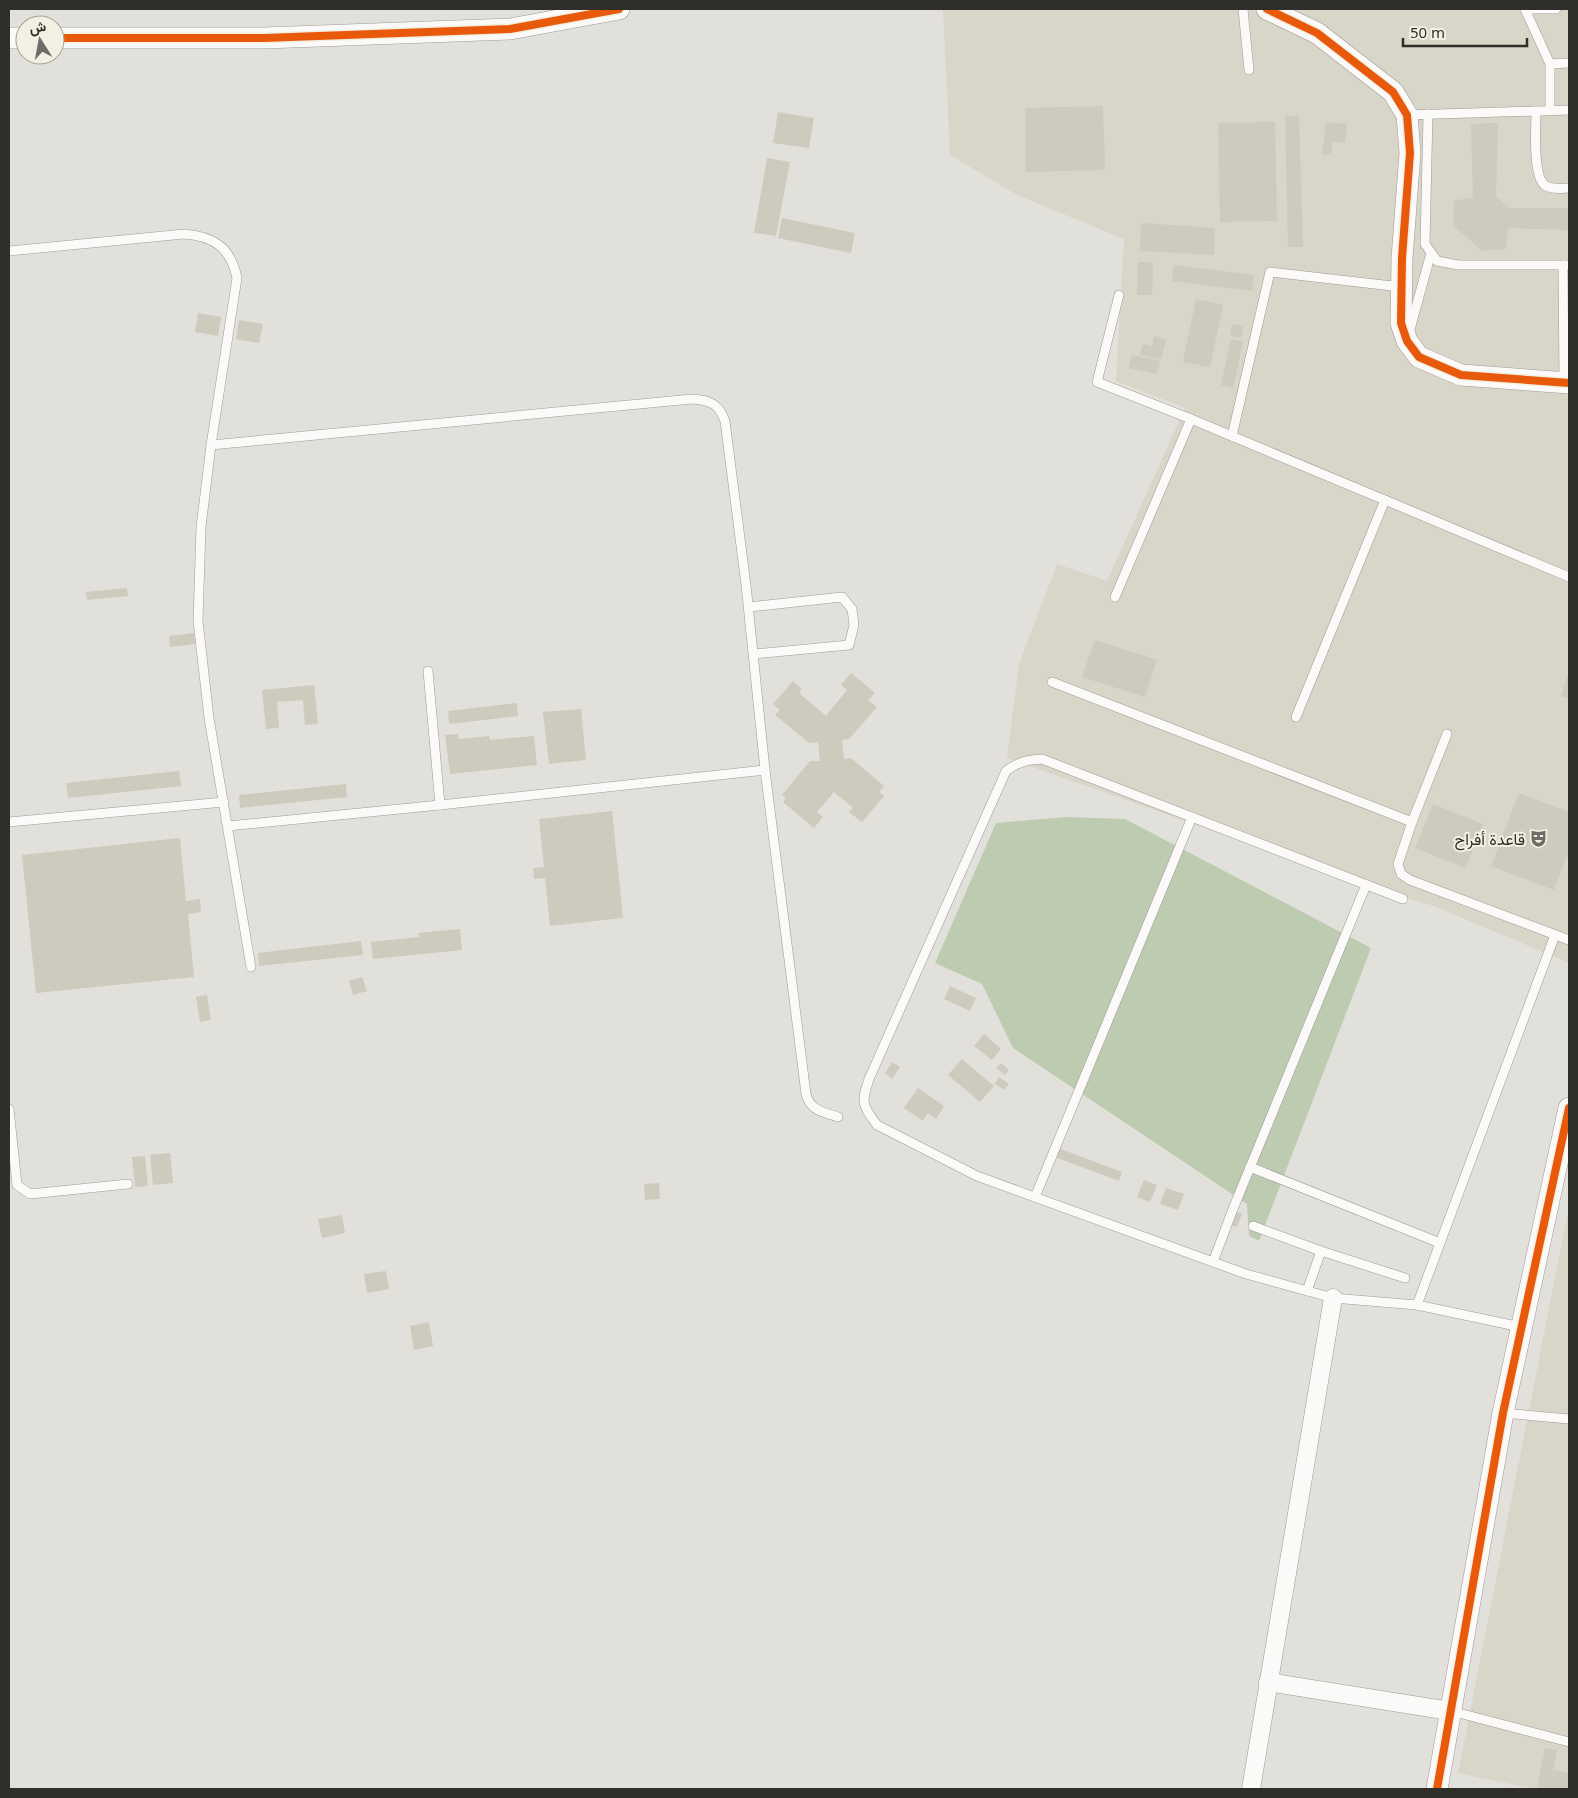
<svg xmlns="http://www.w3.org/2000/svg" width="1578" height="1798" viewBox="0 0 1578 1798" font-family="'Noto Sans',Vazirmatn,sans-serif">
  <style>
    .built { fill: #d8d6c8 }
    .forest { fill: #bdcbb1 }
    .building { fill: #cdcabe }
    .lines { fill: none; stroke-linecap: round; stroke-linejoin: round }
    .service-casing { stroke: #9b9a95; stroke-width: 10 }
    .minor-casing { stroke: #9b9a95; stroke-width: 19 }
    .tertiary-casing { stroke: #9b9a95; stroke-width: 22 }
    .service { stroke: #fbfaf9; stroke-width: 9 }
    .minor { stroke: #fbfaf9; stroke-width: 18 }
    .tertiary { stroke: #fbfaf9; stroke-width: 21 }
    .cycleway-casing { stroke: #f2f0e3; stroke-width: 11 }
    .cycleway { stroke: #e8590c; stroke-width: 8 }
    .labels { text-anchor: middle; stroke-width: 4; stroke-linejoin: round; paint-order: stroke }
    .poi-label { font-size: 16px; fill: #2f2e2a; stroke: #f2f0e3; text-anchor: end }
  </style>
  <rect width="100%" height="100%" fill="#e2e0da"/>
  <g class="built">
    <path d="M943,9H1569V963L1434,906L1383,891L1007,758L1019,664L1057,564L1107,581L1185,408L1116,381L1124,239L1017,195L950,155Z"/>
    <path d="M1569,1206V1789H1535L1458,1773Z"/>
  </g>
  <path class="forest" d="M1066,817L1125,819L1371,948L1259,1241L1249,1236L1247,1204L1013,1048L982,984L935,963L996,823Z"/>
  <g class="building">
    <path d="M1103,106L1105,170L1026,172L1025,108Z"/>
    <path d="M778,112L814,118L809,148L773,143Z"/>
    <path d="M1285,116H1299L1303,247H1288Z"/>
    <path d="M1275,122L1277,221L1220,222L1218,123Z"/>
    <path d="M1326,122L1347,124L1345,143L1333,142L1331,155L1322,154Z"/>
    <path d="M1498,123L1496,196L1509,208H1569V230L1508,228L1506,249L1482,251L1453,225L1454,201L1473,197L1471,124Z"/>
    <path d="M767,158L790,162L776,236L754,233Z"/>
    <path d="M782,218L855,233L851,253L778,238Z"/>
    <path d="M1141,223L1215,228L1214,255L1140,251Z"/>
    <path d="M1138,262H1153L1152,295H1137Z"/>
    <path d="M1174,265L1254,275L1252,291L1172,281Z"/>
    <path d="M1196,299L1223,305L1210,367L1183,362Z"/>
    <path d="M198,313L221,317L218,336L195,332Z"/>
    <path d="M239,320L263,324L259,343L236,339Z"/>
    <path d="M1232,324L1243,326L1241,338L1230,336Z"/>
    <path d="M1154,336L1166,339L1161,359L1140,355L1143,344L1152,346Z"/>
    <path d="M1231,339L1243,341L1233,388L1221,385Z"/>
    <path d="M1132,355L1160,361L1157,374L1129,368Z"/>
    <path d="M127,588L128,596L87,600L86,592Z"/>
    <path d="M194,633L195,644L170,647L169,636Z"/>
    <path d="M1095,640L1157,660L1145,697L1082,677Z"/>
    <path d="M1569,670V698L1561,696Z"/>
    <path d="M851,673L875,693L868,700L877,707L849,739L842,740L844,759L851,758L884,786L879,792L884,796L862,822L849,812L853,808L834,792L817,812L823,817L814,828L783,802L786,798L782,795L810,761H820L818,742L809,743L775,715L780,710L773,704L793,681L802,689L799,693L826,716L847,690L841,685Z"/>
    <path d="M314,685L318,724L305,725L303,700L277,702L279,728L266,729L262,690Z"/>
    <path d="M517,703L518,716L449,724L448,711Z"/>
    <path d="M581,709L586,760L549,764L543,712Z"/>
    <path d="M458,734L459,739L489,736L490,740L534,736L537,765L450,774L445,735Z"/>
    <path d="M179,771L181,786L68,798L66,783Z"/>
    <path d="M346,784L347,797L240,808L239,795Z"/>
    <path d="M1519,793L1569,812V850L1554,890L1491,866Z"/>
    <path d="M1433,804L1483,824L1466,868L1415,848Z"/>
    <path d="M612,811L623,918L550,926L545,878L534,879L533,868L544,867L539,819Z"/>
    <path d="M180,838L186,901L200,899L201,912L188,914L194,977L36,993L22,855Z"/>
    <path d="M460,929L462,950L373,959L371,942L419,937L418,933Z"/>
    <path d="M361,941L363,955L259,966L258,953Z"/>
    <path d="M362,977L367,991L353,995L349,981Z"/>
    <path d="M950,986L976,998L970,1011L944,999Z"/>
    <path d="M207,995L211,1020L200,1022L196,997Z"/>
    <path d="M984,1034L1001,1049L992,1060L974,1046Z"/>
    <path d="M962,1059L994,1086L980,1102L948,1075Z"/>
    <path d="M892,1062L900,1067L892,1079L885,1073Z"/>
    <path d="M1001,1063L1009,1070L1005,1075L996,1068Z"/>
    <path d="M999,1077L1009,1084L1004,1090L995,1084Z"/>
    <path d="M918,1088L944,1106L936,1119L928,1113L923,1121L904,1108Z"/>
    <path d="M1058,1148L1122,1172L1119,1181L1055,1157Z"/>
    <path d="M170,1153L173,1183L153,1185L150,1155Z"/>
    <path d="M145,1156L148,1186L135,1187L132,1157Z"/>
    <path d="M1144,1180L1157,1185L1150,1202L1137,1197Z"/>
    <path d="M659,1183L660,1199L645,1200L644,1184Z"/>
    <path d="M1166,1188L1184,1194L1178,1210L1160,1204Z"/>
    <path d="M1235,1211L1242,1214L1237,1227L1230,1225Z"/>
    <path d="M342,1215L345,1233L322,1238L318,1219Z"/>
    <path d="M386,1271L389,1289L367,1293L364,1274Z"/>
    <path d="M429,1322L433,1346L414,1350L410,1326Z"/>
    <path d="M1545,1748L1557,1750L1552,1776L1554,1770L1569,1773V1789H1549L1537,1787Z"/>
  </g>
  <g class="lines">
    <defs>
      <g id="service">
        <path d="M1243,9L1249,70"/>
        <path d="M1525,9L1550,64V110"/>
        <path d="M1526,9H1556"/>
        <path d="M1550,64L1569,63"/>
        <path d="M1536,111C1536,126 1532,179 1546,186C1553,190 1562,188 1569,188"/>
        <path d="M1428,114L1425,244L1437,261L1458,265H1569"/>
        <path d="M1407,115L1569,110"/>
        <path d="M9,251L184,234C214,236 231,248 237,278L211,445L201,527L198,621L209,718L251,967"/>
        <path d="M1563,265L1564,382"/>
        <path d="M1119,295L1097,382L1191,419L1569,577"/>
        <path d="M1409,333L1431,253"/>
        <path d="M1232,436L1270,272L1401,287"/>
        <path d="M211,445L692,399C710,400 719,404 725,421L746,585L765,770L806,1094C810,1111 824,1112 838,1117"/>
        <path d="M1115,597L1191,419"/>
        <path d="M749,607L842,597L852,609L854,625L849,645L754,654"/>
        <path d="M428,671L440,805"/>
        <path d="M1052,682L1412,822L1398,864L1401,874L1410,880L1569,940"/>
        <path d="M1296,717L1385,500"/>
        <path d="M9,822L224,802"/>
        <path d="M1412,822L1447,734"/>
        <path d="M228,826L440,805L765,770"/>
        <path d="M1403,899L1042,759C1027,760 1018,762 1006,771L869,1079C861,1103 862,1105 877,1125L977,1176L1246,1274L1333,1298L1417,1305L1555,935"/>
        <path d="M9,1109L17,1185L30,1194L128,1184"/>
        <path d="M1250,1167L1440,1243"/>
        <path d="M1035,1197L1192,817"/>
        <path d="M1253,1226L1321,1251L1405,1278"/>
        <path d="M1213,1262L1233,1209L1366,885"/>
        <path d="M1307,1291L1321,1251"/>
        <path d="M1417,1305L1521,1327"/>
        <path d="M1503,1413L1569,1419"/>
        <path d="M1451,1711L1569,1742"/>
      </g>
      <g id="minor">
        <path d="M1268,1682L1450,1711"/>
        <path d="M1251,1789L1333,1298"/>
      </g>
      <g id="tertiary">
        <path d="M1267,9L1317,33L1393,92L1407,115L1410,153L1402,258L1401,323L1407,341L1419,357L1461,375L1569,383"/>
        <path d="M9,38H25"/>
        <path d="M55,38H264L510,29L619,9"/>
        <path d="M1437,1789L1503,1413L1569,1108"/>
      </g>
    </defs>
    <use href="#service" class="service-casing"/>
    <use href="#minor" class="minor-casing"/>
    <use href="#tertiary" class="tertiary-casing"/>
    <use href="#service" class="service"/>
    <use href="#minor" class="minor"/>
    <use href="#tertiary" class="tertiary"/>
    <defs>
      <g id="cycleway">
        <path d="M1267,9L1317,33L1393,92L1407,115L1410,153L1402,258L1401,323L1407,341L1419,357L1461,375L1569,383"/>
        <path d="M55,38H264L510,29L619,9"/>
        <path d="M1437,1789L1503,1413L1569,1108"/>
      </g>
    </defs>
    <use href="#cycleway" class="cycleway-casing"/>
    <use href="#cycleway" class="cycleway"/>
  </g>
  <defs>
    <symbol id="theatre-bare" viewBox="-9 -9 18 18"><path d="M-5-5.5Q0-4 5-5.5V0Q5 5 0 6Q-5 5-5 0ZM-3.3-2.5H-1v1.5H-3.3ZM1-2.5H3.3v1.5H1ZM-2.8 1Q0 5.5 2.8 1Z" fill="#6e6c68" stroke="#f2f0e3" stroke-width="2.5" paint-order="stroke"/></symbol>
  </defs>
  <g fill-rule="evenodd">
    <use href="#theatre-bare" x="1526" y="826" width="25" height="25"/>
  </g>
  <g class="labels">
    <g class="poi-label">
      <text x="1525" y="845">قاعدة أفراح</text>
    </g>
  </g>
  <rect width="1578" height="1798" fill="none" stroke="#2f2e2a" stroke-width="20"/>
  <g transform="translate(40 40) rotate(349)"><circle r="24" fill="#f2f0e3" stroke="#a4a299"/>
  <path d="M0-4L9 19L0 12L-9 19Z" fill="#6e6c68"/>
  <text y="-8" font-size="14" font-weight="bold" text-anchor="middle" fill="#2f2e2a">ش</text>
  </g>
  <path d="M1403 38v8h124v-8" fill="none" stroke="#2f2e2a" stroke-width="2.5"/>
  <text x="1410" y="38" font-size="15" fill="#2f2e2a" stroke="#f2f0e3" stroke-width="4" paint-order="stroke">50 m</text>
</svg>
